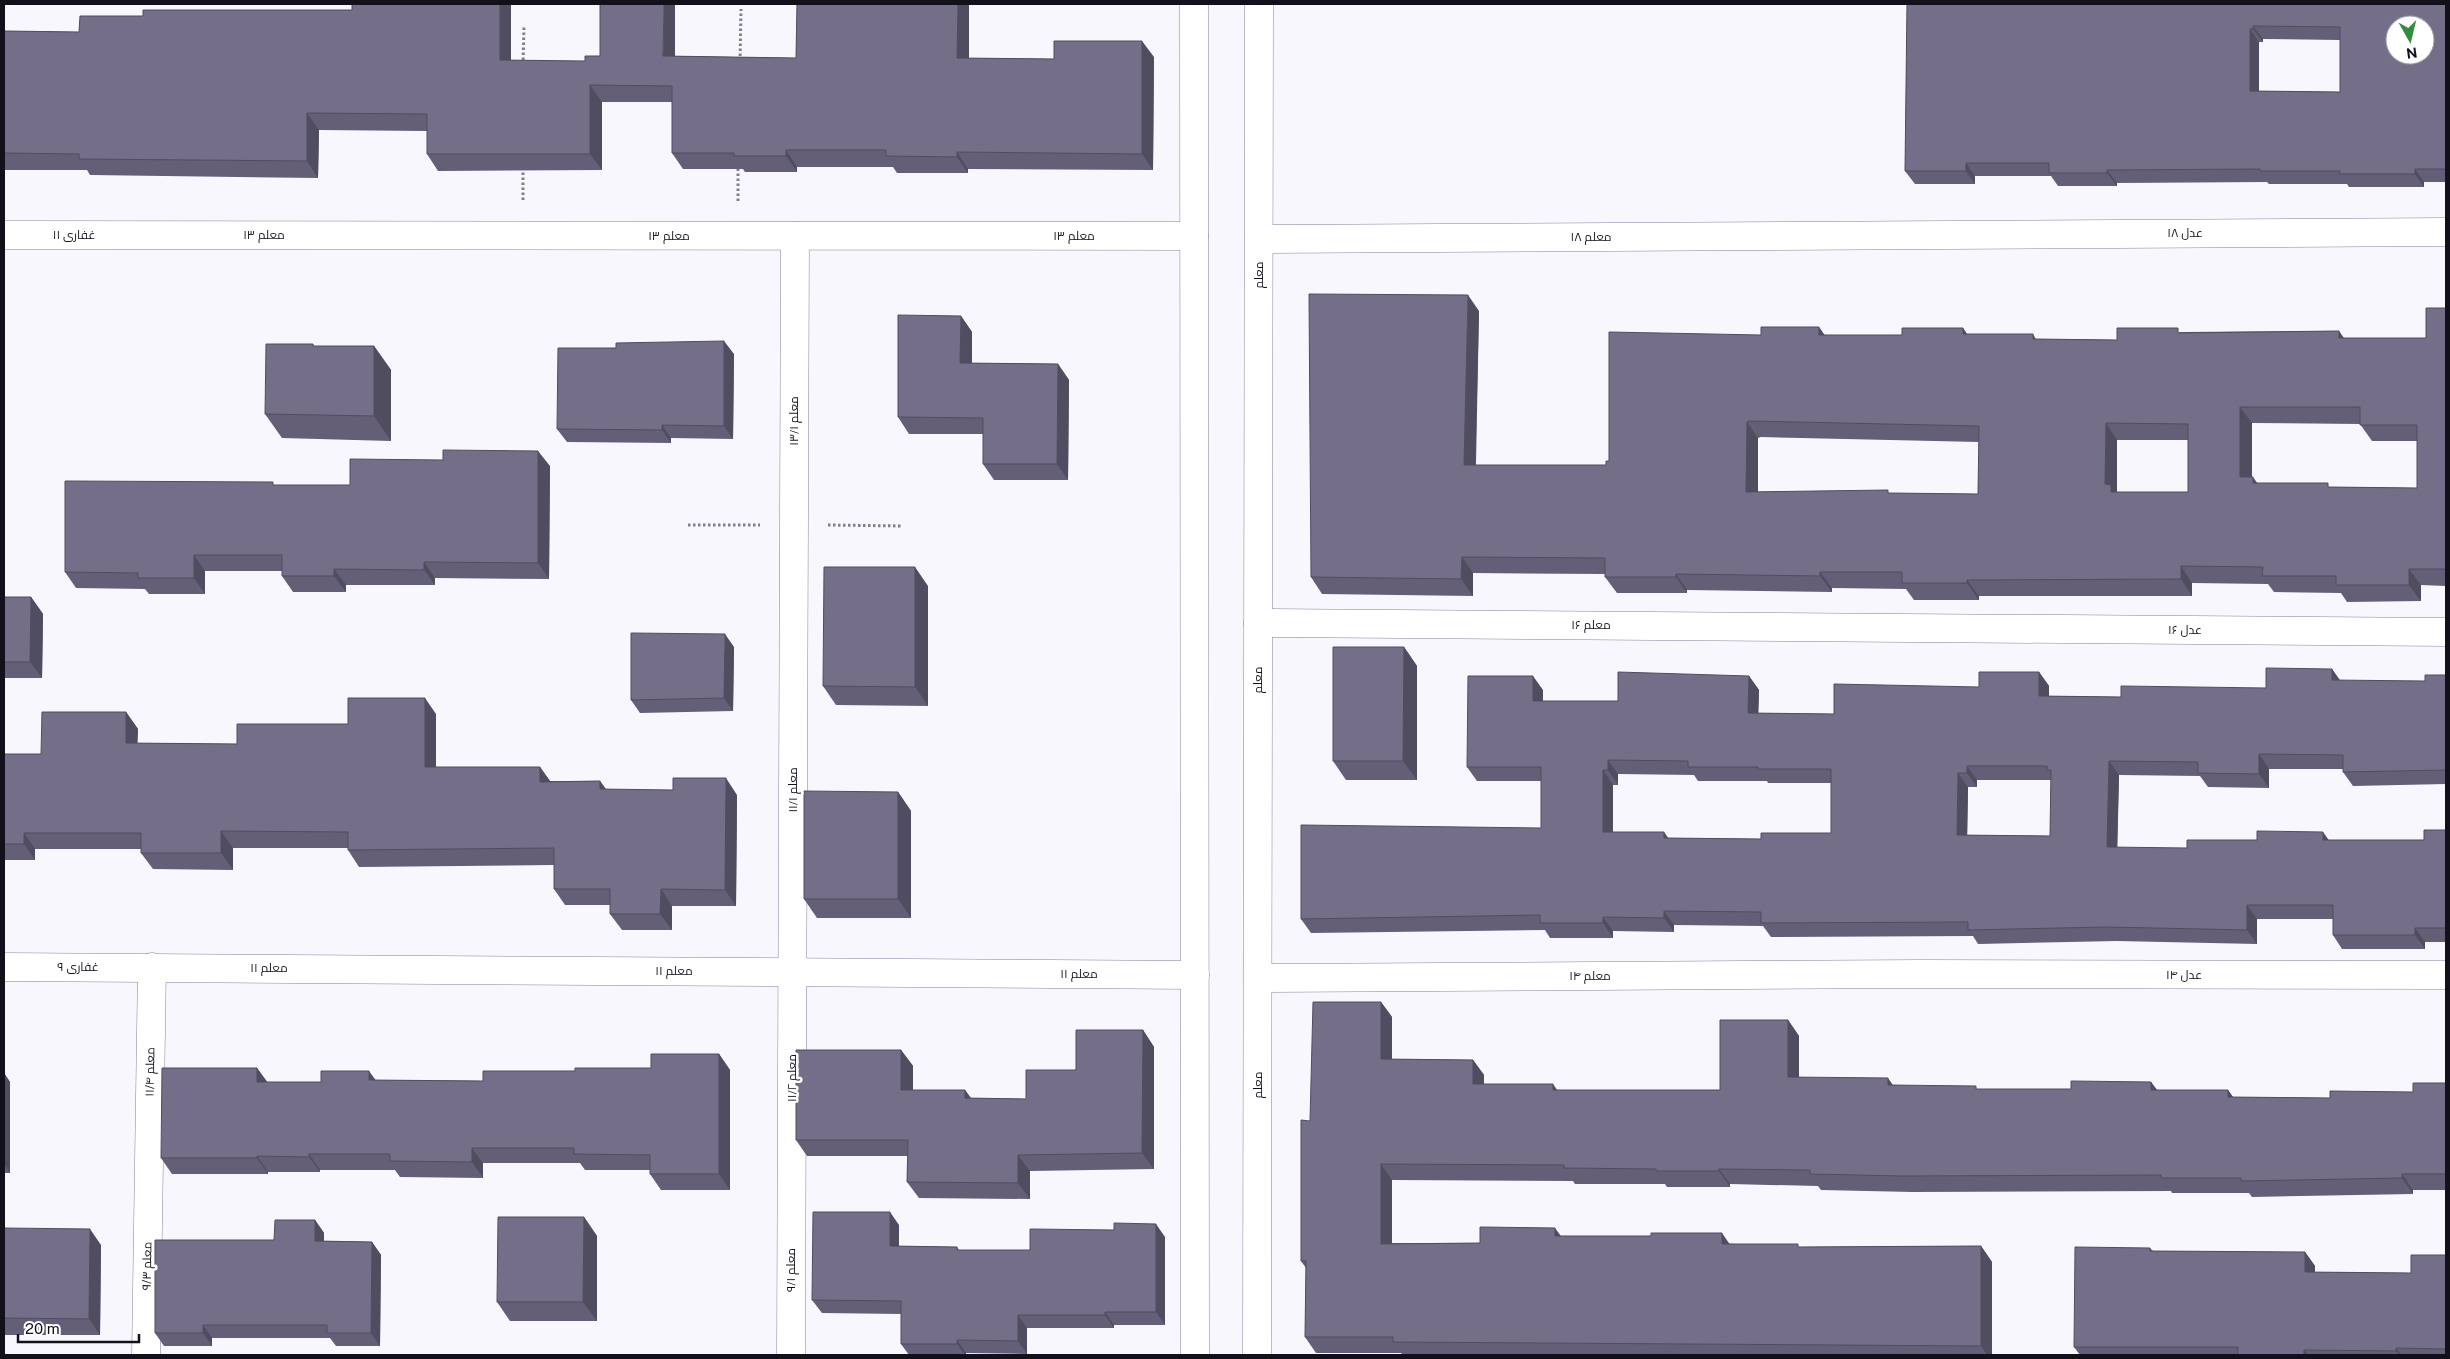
<svg xmlns="http://www.w3.org/2000/svg" width="2450" height="1359" viewBox="0 0 2450 1359" font-family="'Public Sans',Cairo,sans-serif">
  <style>
    .lines { fill: none; stroke-linecap: round; stroke-linejoin: round }
    .minor-casing { stroke: #86809d; stroke-width: 29 }
    .major-casing { stroke: #86809d; stroke-width: 29 }
    .path { stroke: #817f88; stroke-width: 3; stroke-dasharray: 2.5 2.5; stroke-linecap: butt }
    .minor { stroke: #fff; stroke-width: 28 }
    .major { stroke: #fff; stroke-width: 28 }
    .wall { fill: #645f76; fill-rule: evenodd }
    .shaded-wall { fill: #514d60 }
    .building { fill: #746e89; stroke: #514d60; fill-rule: evenodd }
    .labels { text-anchor: middle; stroke-width: 5; stroke-linejoin: round; paint-order: stroke }
    .street-label { font-size: 12px; fill: #12101a; stroke: #fff }
  </style>
  <rect width="100%" height="100%" fill="#f8f7fe"/>
  <g class="lines">
    <defs>
      <g id="minor">
        <path d="M4,235L1194,236"/>
        <path d="M1259,239L2446,232"/>
        <path d="M1258,623L2446,632"/>
        <path d="M4,967L1195,975"/>
        <path d="M1258,978L1922,974L2446,975"/>
        <path d="M146,1355L152,967"/>
        <path d="M791,1355L795,236"/>
      </g>
      <g id="major">
        <path d="M1194,4L1195,1355"/>
        <path d="M1257,1355L1259,4"/>
      </g>
    </defs>
    <use href="#minor" class="minor-casing"/>
    <use href="#major" class="major-casing"/>
    <g class="path">
      <path d="M740,61L741,9"/>
      <path d="M523,65L524,26"/>
      <path d="M523,200V166"/>
      <path d="M738,201V165"/>
      <path d="M688,525H760"/>
      <path d="M828,525L903,526"/>
    </g>
    <use href="#minor" class="minor"/>
    <use href="#major" class="major"/>
  </g>
  <g class="wall">
    <path d="M511,4V61H585L675,56L796,58L797,4H969V58L1054,59L1154,57L1153,170L968,169V173H897L893,167H797V172H745L743,169H683L672,153V102H602V170L438,171L427,154V131L319,130L318,178L90,175L87,170H4V31L79,32L143,16L352,10Z"/>
    <path d="M1907,4H2446V182H2424V187H2349L2347,184H2269L2267,182L2117,183V186H2058L2051,176H1975V184H1915L1905,171ZM2263,39L2340,40V92L2259,91V42H2263Z"/>
    <path d="M2446,308V586L2421,585V601L2347,602L2341,593L2274,592L2268,584L2192,583V596H1979V600H1914L1906,589L1832,588V592L1687,590V593H1617L1605,577V574L1473,573V596L1322,594L1311,577L1479,311L1476,465H1606L1609,461L1825,335H1902L1963,328L1967,334H2033L2036,339L2117,340L2181,332L2339,331L2343,338H2426ZM2252,423L2360,424L2372,441H2417V488L2331,487L2257,483L2252,477ZM1761,437L1979,442L1978,494L1758,492V438ZM2117,440H2188V492H2117Z"/>
    <path d="M961,316L972,332V363L1058,364L1069,380L1068,480H994L983,464V434H909L898,417Z"/>
    <path d="M313,344L314,346H374L391,370V441L282,438L265,414Z"/>
    <path d="M734,354L733,439L671,438V443L567,442L557,429Z"/>
    <path d="M550,466L549,579L435,578V585H346V592H293L282,576V571H205V594H149L145,589L76,588L65,572L275,485H350Z"/>
    <path d="M928,586V706L836,705L823,686Z"/>
    <path d="M4,597H31L43,614L42,678H4Z"/>
    <path d="M734,647L733,711L640,713L631,700Z"/>
    <path d="M1404,647L1417,666V780H1346L1333,761Z"/>
    <path d="M2332,669L2340,681H2425L2446,675V784L2353,786L2343,772V769H2269V788L2208,787L2200,776L2119,775L2117,848H2187L2257,840H2424L2446,830V942H2425V949H2342L2333,935V919H2257V944L2117,941L1978,944L1973,936L1771,937L1763,926L1674,925V932L1613,931V938H1550L1545,930L1311,933L1301,919L1541,828V781H1477L1467,767L1543,690V701H1618L1749,676L1759,690L1758,713L1834,714L1979,687L2039,672L2049,686V696L2121,697L2266,688ZM1618,774L1694,775L1698,781H1767L1768,783H1831V833L1761,839L1669,838L1613,832V785H1618ZM1977,780H2051L2050,836L1967,835L1968,787H1977Z"/>
    <path d="M126,712L138,729L137,743L237,744L348,724L436,714V767H540L550,781H600L606,789L737,795L736,906H672V930H622L610,914V905H565L554,889V865L359,867L348,850V848H233V870L153,869L141,853V849H35V860H4V754H41Z"/>
    <path d="M898,792L911,811V918H817L804,899Z"/>
    <path d="M1381,1002L1392,1017V1059L1473,1060L1484,1075V1084L1557,1090H1720L1788,1020L1799,1036V1077L1893,1085L1978,1089H2071L2151,1082L2157,1090H2228L2233,1097L2330,1098L2413,1092L2446,1083V1190H2413V1194L2252,1197L2249,1193H2172L2171,1191L1913,1192L1821,1190L1818,1186L1730,1184V1187H1667L1665,1184H1575L1573,1181L1392,1180V1243H1480L1560,1236L1801,1247L1981,1246L1992,1262V1355H1403L1401,1353H1316L1305,1337L1306,1268L1301,1261L1310,1121Z"/>
    <path d="M1143,1030L1154,1047V1169L1030,1171V1199L919,1198L907,1182L908,1156H807L796,1140L901,1050L913,1066V1090H965L971,1098L1026,1099Z"/>
    <path d="M719,1054L730,1070V1190H661L650,1174V1170H585L580,1163H483V1178L400,1177L395,1170H320V1172H268V1174H172L161,1158L257,1068L267,1082H321L376,1080L483,1081L575,1071L651,1068Z"/>
    <path d="M4,1073L10,1082V1173H4Z"/>
    <path d="M584,1217L597,1236V1321H510L497,1302Z"/>
    <path d="M315,1220L324,1233V1241L372,1242L381,1255L380,1346H336L330,1338H212V1346H164L155,1333L274,1240Z"/>
    <path d="M899,1225V1246L957,1247L959,1250H1030L1165,1237V1325H1114V1328H1027V1354L966,1353V1355H909L901,1344V1314L822,1313L812,1300Z"/>
    <path d="M4,1228L101,1245L100,1335H4Z"/>
    <path d="M2150,1248L2153,1251L2305,1252L2315,1266V1272L2411,1273L2446,1255V1355H2080L2074,1347Z"/>
  </g>
  <g class="shaded-wall">
    <path d="M500,4H511V77L500,60Z"/>
    <path d="M664,4H675V72L663,56Z"/>
    <path d="M958,4H969V74L957,58Z"/>
    <path d="M2253,26L2263,39V42L2253,29Z"/>
    <path d="M2250,29L2259,42V104L2250,91Z"/>
    <path d="M1142,41L1154,57L1153,170L1142,154Z"/>
    <path d="M590,85L602,102V170L590,154Z"/>
    <path d="M307,113L319,130L318,178L307,161Z"/>
    <path d="M786,150L797,167V172L786,156Z"/>
    <path d="M957,152L968,169V173L957,157Z"/>
    <path d="M1966,163L1975,176V184L1966,171Z"/>
    <path d="M2415,169L2424,182V187L2415,174Z"/>
    <path d="M2107,170L2117,183V186L2107,173Z"/>
    <path d="M1468,295L1479,311L1475,481L1464,465Z"/>
    <path d="M961,316L972,332V379L960,363Z"/>
    <path d="M1819,327L1831,344L1819,335Z"/>
    <path d="M1963,328L1974,345L1963,334Z"/>
    <path d="M2339,331L2351,348L2339,338Z"/>
    <path d="M724,341L734,354L733,439L724,426Z"/>
    <path d="M374,346L391,370V441L374,416Z"/>
    <path d="M1058,364L1069,380L1068,480L1057,464Z"/>
    <path d="M2240,407L2252,423V493L2240,477Z"/>
    <path d="M1747,422L1758,438V509L1746,492Z"/>
    <path d="M2106,423L2117,440V500L2105,484Z"/>
    <path d="M662,425L671,438V443L662,430Z"/>
    <path d="M538,451L550,466L549,579L538,563Z"/>
    <path d="M2253,477L2264,493L2253,483Z"/>
    <path d="M194,555L205,571V594L194,578Z"/>
    <path d="M1462,557L1473,573V596L1461,579Z"/>
    <path d="M424,562L435,578V585L424,570Z"/>
    <path d="M2181,566L2192,583V596L2181,579Z"/>
    <path d="M915,567L928,586V706L915,687Z"/>
    <path d="M334,569L346,585V592L334,576Z"/>
    <path d="M2409,569L2421,585V601L2409,585Z"/>
    <path d="M1820,572L1832,588V592L1820,576Z"/>
    <path d="M1676,574L1687,590V593L1676,577Z"/>
    <path d="M1967,580L1979,596V600L1967,583Z"/>
    <path d="M31,597L43,614L42,678L30,662Z"/>
    <path d="M725,634L734,647L733,711L724,698Z"/>
    <path d="M1404,647L1417,666V780L1403,761Z"/>
    <path d="M2332,669L2342,683L2332,680Z"/>
    <path d="M2039,672L2049,686V711L2039,696Z"/>
    <path d="M1533,676L1543,690V715L1533,701Z"/>
    <path d="M1749,676L1759,690L1758,728L1748,713Z"/>
    <path d="M425,698L436,714V783L425,767Z"/>
    <path d="M126,712L138,729L137,760L126,743Z"/>
    <path d="M2259,754L2269,769V788L2259,774Z"/>
    <path d="M1608,760L1618,774V785L1608,770Z"/>
    <path d="M2109,761L2119,775L2117,862L2107,847Z"/>
    <path d="M1967,766L1977,780V787L1967,773Z"/>
    <path d="M540,767L552,784L540,782Z"/>
    <path d="M1603,770L1613,785V846L1603,832Z"/>
    <path d="M1958,773L1968,787L1967,849L1957,835Z"/>
    <path d="M726,778L737,795L736,906L725,890Z"/>
    <path d="M600,781L611,797L600,789Z"/>
    <path d="M898,792L911,811V918L898,899Z"/>
    <path d="M221,831L233,848V870L221,853Z"/>
    <path d="M1664,832L1674,846L1664,838Z"/>
    <path d="M2323,832L2333,846L2323,840Z"/>
    <path d="M24,833L35,849V860L24,844Z"/>
    <path d="M661,889L672,906V930L660,914Z"/>
    <path d="M2247,905L2257,919V944L2247,930Z"/>
    <path d="M1664,911L1674,925V932L1664,918Z"/>
    <path d="M1603,917L1613,931V938L1603,923Z"/>
    <path d="M2415,928L2425,942V949L2415,935Z"/>
    <path d="M1381,1002L1392,1017V1074L1381,1059Z"/>
    <path d="M1788,1020L1799,1036V1093L1788,1077Z"/>
    <path d="M1143,1030L1154,1047V1169L1142,1153Z"/>
    <path d="M901,1050L913,1066V1107L901,1090Z"/>
    <path d="M719,1054L730,1070V1190L719,1174Z"/>
    <path d="M1473,1060L1484,1075V1100L1473,1084Z"/>
    <path d="M257,1068L268,1083L257,1082Z"/>
    <path d="M369,1071L380,1086L369,1080Z"/>
    <path d="M4,1073L10,1082V1173L4,1164Z"/>
    <path d="M1888,1078L1899,1094L1888,1085Z"/>
    <path d="M2151,1082L2162,1097L2151,1090Z"/>
    <path d="M1553,1084L1564,1100L1553,1090Z"/>
    <path d="M965,1090L977,1107L965,1098Z"/>
    <path d="M2228,1090L2239,1106L2228,1097Z"/>
    <path d="M472,1148L483,1163V1178L472,1162Z"/>
    <path d="M309,1154L320,1170V1172L309,1157Z"/>
    <path d="M1018,1155L1030,1171V1199L1018,1183Z"/>
    <path d="M257,1156L268,1172V1174L257,1158Z"/>
    <path d="M1381,1164L1392,1180V1259L1381,1244Z"/>
    <path d="M1719,1169L1730,1184V1187L1719,1171Z"/>
    <path d="M2402,1174L2413,1190V1194L2402,1178Z"/>
    <path d="M890,1212L899,1225V1260L890,1246Z"/>
    <path d="M584,1217L597,1236V1321L583,1302Z"/>
    <path d="M315,1220L324,1233V1254L315,1241Z"/>
    <path d="M1156,1224L1165,1237V1325L1156,1312Z"/>
    <path d="M1555,1228L1566,1243L1555,1236Z"/>
    <path d="M90,1229L101,1245L100,1335L89,1319Z"/>
    <path d="M1722,1233L1733,1249L1722,1244Z"/>
    <path d="M372,1242L381,1255L380,1346L371,1333Z"/>
    <path d="M1981,1246L1992,1262V1355H1987L1981,1346Z"/>
    <path d="M2305,1252L2315,1266V1287L2305,1272Z"/>
    <path d="M1105,1312L1114,1325V1328L1105,1315Z"/>
    <path d="M1018,1315L1027,1328V1354L1018,1341Z"/>
    <path d="M203,1325L212,1338V1346L203,1333Z"/>
    <path d="M957,1340L966,1353V1355H965L957,1344Z"/>
    <path d="M2396,1348L2401,1355H2399L2396,1351Z"/>
    <path d="M2304,1350L2308,1355H2304Z"/>
  </g>
  <g class="building">
    <path d="M352,4H500V60L585,61V56H600V4H664L663,56L796,58L797,4H958L957,58L1054,59V41H1142V154L957,152V157L886,156V150H786V156H734V153H672V86L590,85V154H427V114L307,113V161L79,159V154L4,153V31L79,32L80,16H143V10H352Z"/>
    <path d="M1907,4H2446V169H2415V174H2340V171H2260V169L2107,170V173H2049V163H1966V171H1905ZM2395,25H2425V55H2395ZM2253,26L2340,27V92L2250,91V29H2253Z"/>
    <path d="M1309,294L1468,295L1464,465H1606V461H1609V332L1761,335V327H1819V335H1902V328H1963V334H2033V339L2117,340V328H2178V333L2339,331V338H2426V308H2446V569H2409V585H2336V576H2262L2263,567L2181,566V579L1967,580V583H1902V572H1820V576L1676,574V577H1605V558L1462,557L1461,579L1311,577ZM2240,407H2360V425H2417V488L2328,487V483H2253V477H2240ZM1749,421L1979,426L1978,494L1888,493V490L1746,492L1747,422ZM2106,423L2188,424V492H2111V485L2105,484Z"/>
    <path d="M898,315L961,316L960,363L1058,364L1057,464H983V418L898,417Z"/>
    <path d="M724,341V426L662,425V430L557,429L558,348H616V343Z"/>
    <path d="M266,344H313V346H374V416L265,414Z"/>
    <path d="M443,450L538,451V563L424,562V570L334,569V576H282V555H194V578H138V573L65,572V481L273,482V485H350V459L443,460Z"/>
    <path d="M824,567H915V687L823,686Z"/>
    <path d="M4,597H31L30,662H4Z"/>
    <path d="M631,633L725,634L724,698L631,700Z"/>
    <path d="M1333,647H1404L1403,761H1333Z"/>
    <path d="M2266,668L2332,669V680L2425,681V675H2446V770L2343,772V755L2259,754V774L2198,773V762L2109,761L2107,847L2187,848V840H2257V831L2323,832V840H2424V830H2446V928H2415V935H2333V905H2247V930L2107,927L1968,930V922L1761,923V912L1664,911V918L1603,917V923H1540V915L1301,919V825L1541,828V767H1467L1468,676H1533V701H1618V672L1749,676L1748,713L1834,714V684L1979,687V672H2039V696L2121,697V686L2266,688ZM1608,760L1688,761V767H1758V769H1831V833H1761V839L1664,838V832H1603V770H1608ZM1967,766H2047V770H2051L2050,836L1957,835L1958,773H1967Z"/>
    <path d="M348,698H425V767H540V782L600,781V789L673,790V778H726L725,890L661,889L660,914H610V889H554V848L348,850V832L221,831V853H141V833H24V844H4V754H41L42,712H126V743L237,744V724H348Z"/>
    <path d="M804,791L898,792V899H804Z"/>
    <path d="M1313,1002H1381V1059L1473,1060V1084H1553V1090H1720V1020H1788V1077L1888,1078V1085L1976,1086V1089H2071V1081L2151,1082V1090H2228V1097L2330,1098V1091L2413,1092V1083H2446V1174H2402V1178L2241,1181V1178H2161V1175L1902,1176L1810,1174V1170L1719,1169V1171H1656V1169L1564,1168V1165L1381,1164V1244L1480,1243V1227L1555,1228V1236H1651V1233H1722V1244H1798V1247L1981,1246V1346L1393,1342V1337H1305L1306,1261H1301V1120L1310,1121Z"/>
    <path d="M1076,1030H1143L1142,1153L1018,1155V1183L907,1182L908,1140H796V1050H901V1090H965V1098L1026,1099V1070H1076Z"/>
    <path d="M651,1054H719V1174H650V1155L574,1154V1148H472V1162L390,1161V1154H309V1157L257,1156V1158H161L162,1068H257V1082H321V1071H369V1080L483,1081V1071H575V1068H651Z"/>
    <path d="M813,1212H890V1246L957,1247V1250H1030V1229L1114,1230V1223L1156,1224V1312H1105V1315H1018V1341L957,1340V1344H901V1301L812,1300Z"/>
    <path d="M498,1217H584L583,1302H497Z"/>
    <path d="M275,1220H315V1241L372,1242L371,1333H327V1325H203V1333H155V1240H274Z"/>
    <path d="M4,1228L90,1229L89,1319L4,1318Z"/>
    <path d="M2075,1247L2150,1248V1251L2305,1252V1272L2411,1273V1255H2446V1349L2396,1348V1351L2304,1350V1355H2238V1347H2074Z"/>
  </g>
  <g class="labels">
    <g class="street-label">
      <text x="2185" y="237">عدل ۱۸</text>
      <text x="74" y="239">غفاری ۱۱</text>
      <text x="264" y="239">معلم ۱۳</text>
      <text x="669" y="240">معلم ۱۳</text>
      <text x="1074" y="240">معلم ۱۳</text>
      <text x="1591" y="241">معلم ۱۸</text>
      <text transform="translate(1259 275) rotate(-90)" y="4">معلم</text>
      <text transform="translate(794 421) rotate(-90)" y="4">معلم ۱۳/۱</text>
      <text x="1591" y="629">معلم ۱۶‌</text>
      <text x="2185" y="634">عدل ۱۶</text>
      <text transform="translate(1258 680) rotate(-90)" y="4">معلم</text>
      <text transform="translate(793 790) rotate(-90)" y="4">معلم ۱۱/۱</text>
      <text x="78" y="971">غفاری ۹</text>
      <text x="269" y="972">معلم ۱۱</text>
      <text x="674" y="975">معلم ۱۱</text>
      <text x="1079" y="978">معلم ۱۱</text>
      <text x="2184" y="979">عدل ۱۴</text>
      <text x="1590" y="980">معلم ۱۴</text>
      <text transform="translate(150 1072) rotate(-89)" y="4">معلم ۱۱/۴</text>
      <text transform="translate(792 1078) rotate(-90)" y="4">معلم ۱۱/۲</text>
      <text transform="translate(1258 1085) rotate(-90)" y="4">معلم</text>
      <text transform="translate(147 1266) rotate(-89)" y="4">معلم ۹/۳</text>
      <text transform="translate(791 1270) rotate(-90)" y="4">معلم ۹/۱</text>
    </g>
  </g>
  <rect width="2450" height="1359" fill="none" stroke="#12101a" stroke-width="10"/>
  <g transform="translate(2410 40) rotate(172)"><circle r="24" fill="#ffffff" stroke="#a09fa3"/>
  <path d="M0-4L9 19L0 12L-9 19Z" fill="#338d3d"/>
  <text y="-8" font-size="14" font-weight="bold" text-anchor="middle" fill="#12101a">N</text>
  </g>
  <path d="M18 1334v8h121v-8" fill="none" stroke="#12101a" stroke-width="2.5"/>
  <text x="25" y="1334" font-size="15" fill="#12101a" stroke="#ffffff" stroke-width="4" paint-order="stroke">20 m</text>
</svg>
